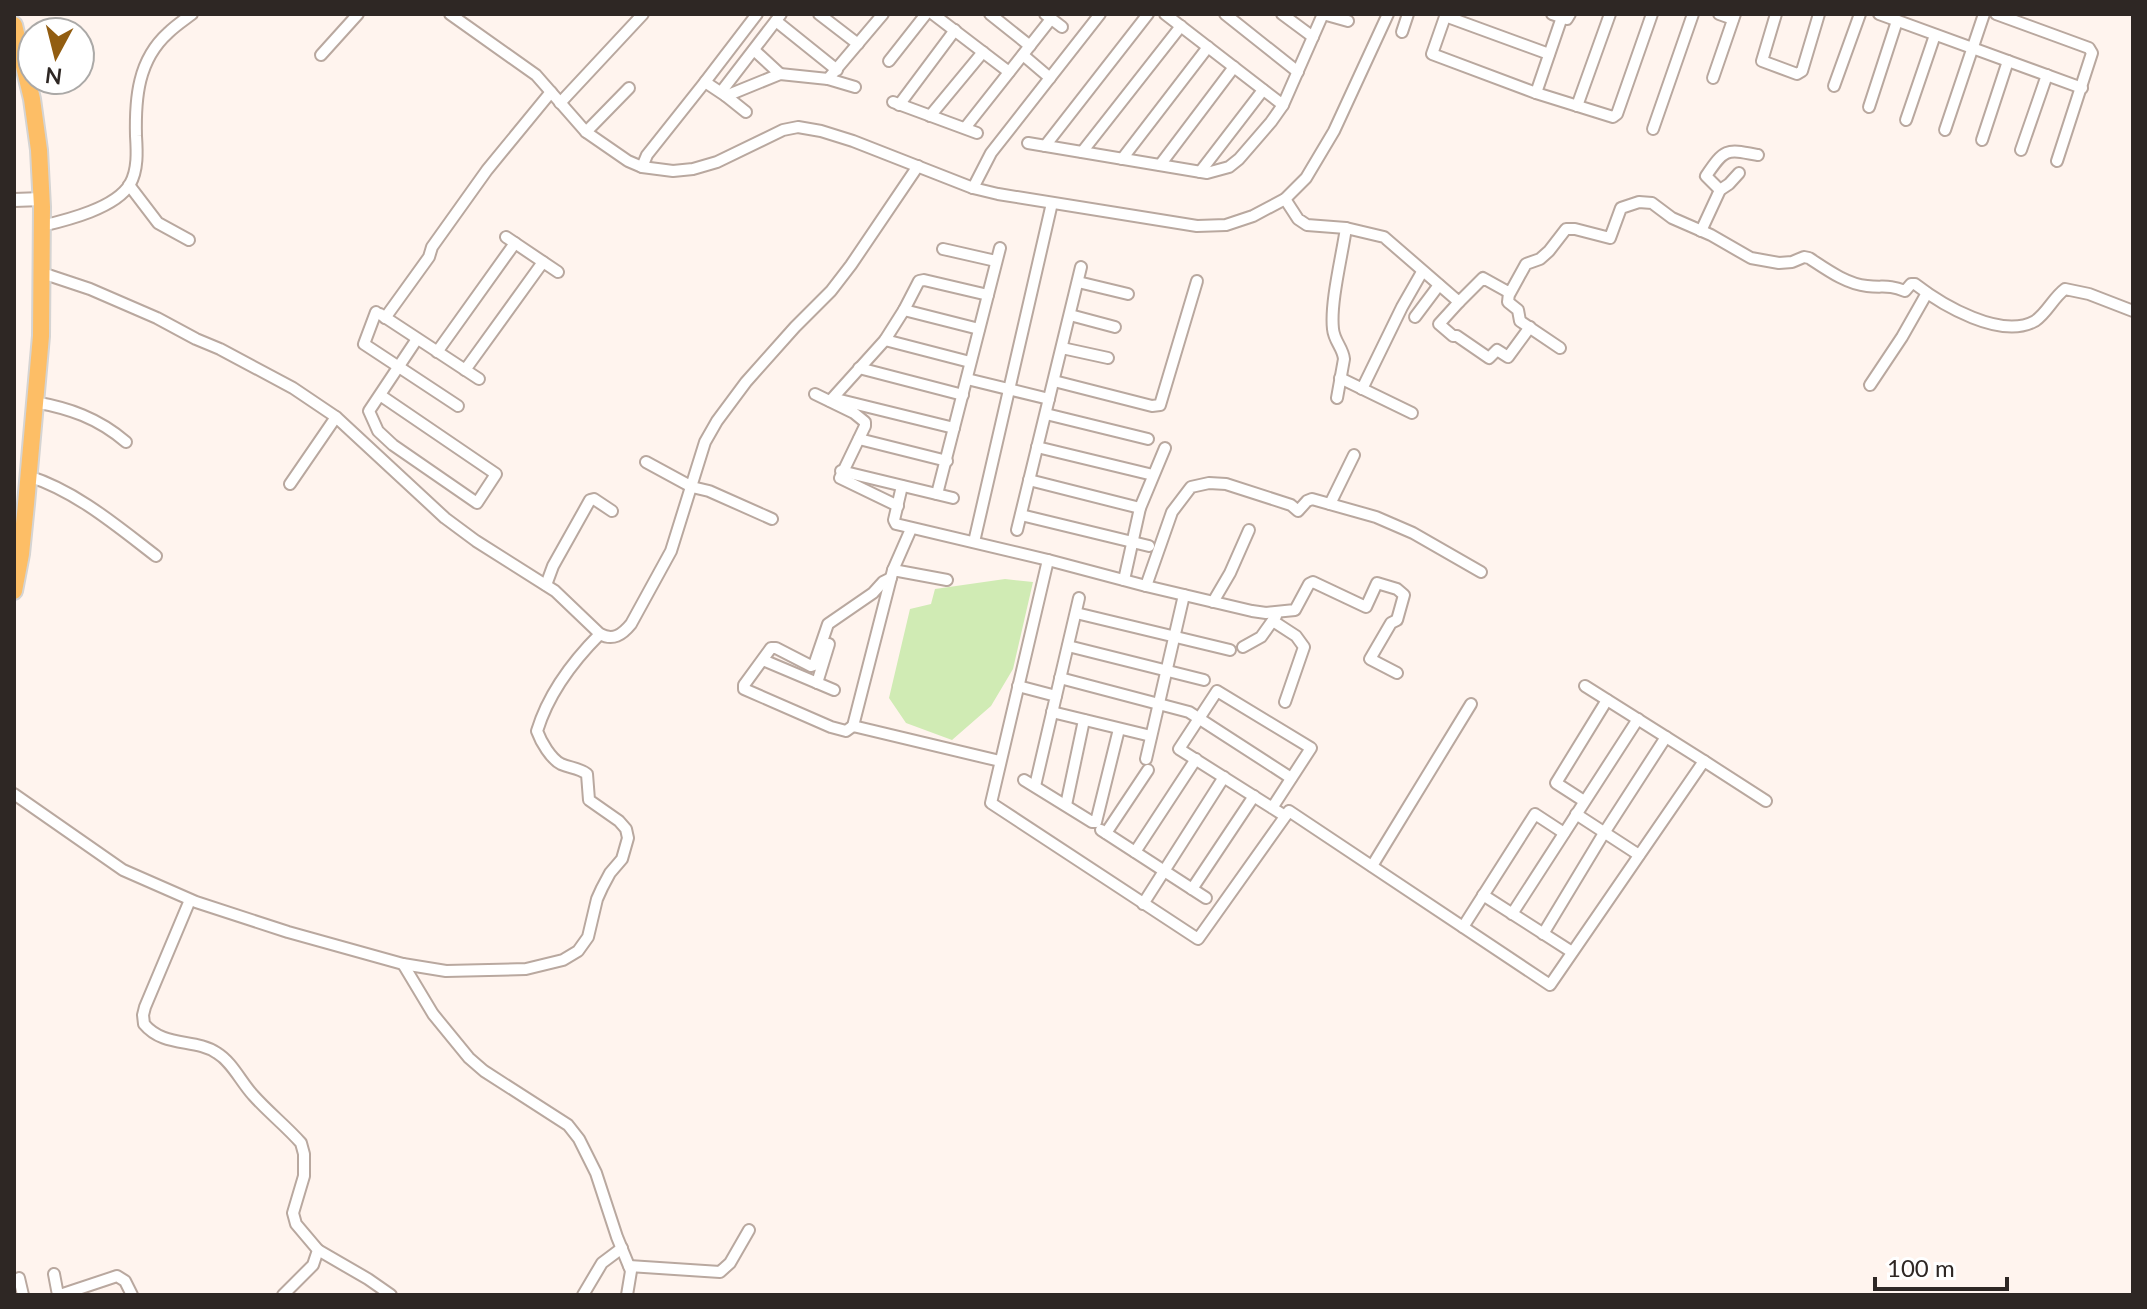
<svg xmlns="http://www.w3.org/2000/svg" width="2147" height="1309" viewBox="0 0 2147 1309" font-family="Lato,sans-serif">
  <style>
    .green { fill: #d0ebb4 }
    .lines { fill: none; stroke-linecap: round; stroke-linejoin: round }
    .minor-casing { stroke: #b9a89f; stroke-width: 14 }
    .tertiary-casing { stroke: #b9a89f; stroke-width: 16 }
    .primary-casing { stroke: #d5d4d3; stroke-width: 20 }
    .minor { stroke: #fff; stroke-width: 10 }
    .tertiary { stroke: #fff; stroke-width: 12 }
    .primary { stroke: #fdbe66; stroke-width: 16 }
  </style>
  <rect width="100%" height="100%" fill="#fff4ee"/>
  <path class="green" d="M1005,579L1033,582L1013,669L991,706L952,740L906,723L889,698L910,609L931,604L935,589Z"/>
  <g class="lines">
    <defs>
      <g id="minor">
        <path d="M450,14L536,75L586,132L628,161L642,167L673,171L693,169L717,162L783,130L798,127L821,131L853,141L973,188L998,194L1197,226L1226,225L1253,216L1285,199L1306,178L1334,131L1388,14"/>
        <path d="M819,14L858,44"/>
        <path d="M933,14L1009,72"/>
        <path d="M990,14L1030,46"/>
        <path d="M1045,14L1062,27"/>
        <path d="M1165,14L1283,105"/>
        <path d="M1225,14L1298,72"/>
        <path d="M1282,14L1313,37"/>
        <path d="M1446,14L1432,54L1536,93L1613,117L1617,114L1652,14"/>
        <path d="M1552,14L1567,19L1570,14"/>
        <path d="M1719,14L1733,19"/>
        <path d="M1776,14L1762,61L1797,74L1802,71L1819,14"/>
        <path d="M1879,14L2082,88"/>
        <path d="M1996,14L2089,48L2092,53L2057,161"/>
        <path d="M1445,16L1549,54"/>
        <path d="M776,21L837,70"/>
        <path d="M1402,32L1408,14"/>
        <path d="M754,50L780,74"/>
        <path d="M321,55L358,14"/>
        <path d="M1023,55L1050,78"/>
        <path d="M889,61L926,14"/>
        <path d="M1713,78L1735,14"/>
        <path d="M828,79L883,14"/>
        <path d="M705,82L757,14"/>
        <path d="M1834,86L1860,14"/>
        <path d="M721,92L781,14"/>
        <path d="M1536,93L1562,17"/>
        <path d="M726,96L780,74L828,79L855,87"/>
        <path d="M893,102L977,133"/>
        <path d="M560,103L643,14"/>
        <path d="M899,105L955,30"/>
        <path d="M1577,106L1610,14"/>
        <path d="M1869,107L1897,21"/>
        <path d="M930,116L983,52"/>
        <path d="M1906,120L1935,35"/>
        <path d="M965,128L1051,19"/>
        <path d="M1653,129L1693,14"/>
        <path d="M1945,130L1984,14"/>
        <path d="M586,132L629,88"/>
        <path d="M1982,140L2008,61"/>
        <path d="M1028,143L1207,173L1229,167L1239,159L1271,122L1283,105L1323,14L1348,21"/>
        <path d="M1045,146L1148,14"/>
        <path d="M2021,150L2047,75"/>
        <path d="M1082,152L1181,26"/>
        <path d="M1122,159L1208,47"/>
        <path d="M1160,165L1234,67"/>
        <path d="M642,167L647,155L705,82L726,96L746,112"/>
        <path d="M1200,172L1263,90"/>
        <path d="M129,185L158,223L189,240"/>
        <path d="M973,188L991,153L1100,14"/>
        <path d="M1720,190L1706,176C1725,148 1726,149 1758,155"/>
        <path d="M1285,199L1298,219L1307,225L1346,228L1384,237L1459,302L1483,278L1510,293L1526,264L1540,259L1549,251L1566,229H1575L1610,238L1621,208L1639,202L1652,203L1672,218L1711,235L1751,258L1779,263L1792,262L1804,257L1809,258C1826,269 1846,284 1867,286C1884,288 1887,284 1905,291L1911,284H1915C1942,305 2001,340 2035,321C2047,313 2053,298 2065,289L2089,294L2133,311"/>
        <path d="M42,226C67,220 116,208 130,184C138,170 137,151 136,136C135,98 138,60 168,33C175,26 184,20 192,14"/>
        <path d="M1701,231L1720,190L1729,184L1739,173"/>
        <path d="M506,237L558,272"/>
        <path d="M943,249L996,261"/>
        <path d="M42,273L90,289L157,318L196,339L220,349L293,388L336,417"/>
        <path d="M1078,282L1128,294"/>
        <path d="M1509,293L1508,302L1518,310L1520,321L1560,348"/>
        <path d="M1459,302L1439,324L1453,336H1457L1489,358L1497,350L1508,357L1530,327"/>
        <path d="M904,310L979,329"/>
        <path d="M376,312L364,344L458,406"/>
        <path d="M380,314L479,379"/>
        <path d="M1070,315L1115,327"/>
        <path d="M1415,317L1439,285"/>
        <path d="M385,318L429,257L432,247L487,170L551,92"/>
        <path d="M885,340L970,362"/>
        <path d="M1062,348L1108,358"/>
        <path d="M437,352L515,243"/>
        <path d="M859,368L963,395"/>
        <path d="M465,370L543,262"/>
        <path d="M1340,378L1412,413"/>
        <path d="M967,379L1049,399"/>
        <path d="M1054,381L1152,406L1160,405L1197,281"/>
        <path d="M1870,385L1902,337L1927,293"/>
        <path d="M1362,389L1402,307L1422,272"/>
        <path d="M815,394L854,413L865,422V426L840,478L898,506"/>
        <path d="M380,395L496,474L477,503L393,445L378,431L369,411L417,339"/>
        <path d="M1337,398L1344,359C1343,348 1334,341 1333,329C1330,303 1342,256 1346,228"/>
        <path d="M836,399L954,428"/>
        <path d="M830,401L885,340L904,310L919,281L924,280L988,295"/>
        <path d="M34,402C69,408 98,418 126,442"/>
        <path d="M1046,414L1148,439"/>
        <path d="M859,439L947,461"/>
        <path d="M1037,447L1153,475"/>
        <path d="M646,462L692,487L709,491L772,519"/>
        <path d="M841,471L953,498"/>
        <path d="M28,476C76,491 117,526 156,556"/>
        <path d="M1029,480L1140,508"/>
        <path d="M290,484L336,417L445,518L476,541L555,591L600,634C613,641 622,635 631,624L671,551L705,442L717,421L746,382L795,327L831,291L851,265L918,166"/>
        <path d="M902,486L894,520L896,524L1048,560L1146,586L1252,611L1266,613L1295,610L1309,584L1313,582L1366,607L1377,583L1397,589L1404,595L1397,620L1391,623L1370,659L1397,673"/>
        <path d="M937,494L1000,248"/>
        <path d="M1330,504L1354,455"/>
        <path d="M1021,515L1149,546"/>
        <path d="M1017,530L1081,267"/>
        <path d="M974,542L1052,203"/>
        <path d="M1048,560L991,803L1198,939L1289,811L1550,985L1704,761L1766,801"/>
        <path d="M893,570L911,529"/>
        <path d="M891,578L883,582L873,593L828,624L814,665L811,666L776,648H771L744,685V689L831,727L846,731L853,726L1000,761"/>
        <path d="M1124,580L1140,508L1165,448"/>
        <path d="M546,585L553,566L590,500L594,499L612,511"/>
        <path d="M1146,586L1172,512L1191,487L1209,483L1226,484L1291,505L1298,511L1307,501L1312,499L1376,517L1413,533L1481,572"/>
        <path d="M1213,602L1230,573L1249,530"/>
        <path d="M1076,613L1230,650"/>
        <path d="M1273,621L1296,636L1304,647L1285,702"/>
        <path d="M1068,646L1204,680"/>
        <path d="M1243,647L1261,637L1276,616"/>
        <path d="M763,660L834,690"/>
        <path d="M1060,678L1189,712L1291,778"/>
        <path d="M817,683L829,644"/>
        <path d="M1018,686L1056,696L1035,786"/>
        <path d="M1585,686L1704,761"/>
        <path d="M1056,696L1079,598"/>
        <path d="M1052,712L1151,736"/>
        <path d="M853,726L893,570L947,580"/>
        <path d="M1146,759L1184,595"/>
        <path d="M1024,780L1092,822H1096L1119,729"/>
        <path d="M14,794L123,870L196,902L288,932L403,964L446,971L526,969L563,960L578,951L588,937L597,899L602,888L610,873L622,859L628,838L626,829L619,821L589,800L587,774C579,768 570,768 561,764C551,759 541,742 537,731C548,695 573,661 600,634"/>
        <path d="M1584,801L1556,783L1607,700"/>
        <path d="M1066,805L1084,720"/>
        <path d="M1272,808L1311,748L1217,691L1179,749L1285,816"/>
        <path d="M1576,814L1639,855"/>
        <path d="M1101,830L1206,898"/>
        <path d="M1106,833L1148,770"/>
        <path d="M1135,852L1196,759"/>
        <path d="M1372,866L1471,704"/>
        <path d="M1192,889L1254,796"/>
        <path d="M1483,895L1572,952"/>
        <path d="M190,900L145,1007L143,1015L144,1024C164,1048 195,1038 217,1053C232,1062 241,1082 253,1095C268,1112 286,1126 301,1143L304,1154V1176L293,1213L296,1224L318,1250L313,1265L283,1295"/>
        <path d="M1143,904L1224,777"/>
        <path d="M1512,914L1638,719"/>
        <path d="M1463,927L1535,814L1564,833"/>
        <path d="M1543,934L1604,833L1666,737"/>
        <path d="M403,964L433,1014L469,1058L484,1071L568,1125L579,1139L596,1173L617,1237L631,1271L627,1295"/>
        <path d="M318,1250L368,1279L391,1295"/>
        <path d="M629,1266L720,1272L730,1263L749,1230"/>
        <path d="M54,1274L58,1295"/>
        <path d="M19,1278L23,1295"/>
        <path d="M60,1295L117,1276L125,1281L132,1295"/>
        <path d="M583,1295L602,1263L622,1248"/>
      </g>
      <path id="tertiary" d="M14,200L42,199"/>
      <path id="primary" d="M14,25L32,99L39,150L42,207L41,336L26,504L21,554L14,591"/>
    </defs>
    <use href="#minor" class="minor-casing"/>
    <use href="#tertiary" class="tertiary-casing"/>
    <use href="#primary" class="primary-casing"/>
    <use href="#minor" class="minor"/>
    <use href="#tertiary" class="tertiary"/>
    <use href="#primary" class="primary"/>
  </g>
  <rect width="2147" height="1309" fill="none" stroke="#2e2724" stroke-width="32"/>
  <g transform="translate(56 56) rotate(187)"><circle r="38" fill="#ffffff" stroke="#aba9a7" stroke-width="2"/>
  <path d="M0-6L14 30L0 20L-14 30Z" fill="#925d11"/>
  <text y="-12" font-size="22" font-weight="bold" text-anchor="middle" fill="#2e2724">N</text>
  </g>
  <path d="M1875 1277v12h132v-12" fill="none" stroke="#2e2724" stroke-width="4"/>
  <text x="1887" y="1277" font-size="24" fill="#2e2724" stroke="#ffffff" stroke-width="6" paint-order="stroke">100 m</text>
</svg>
